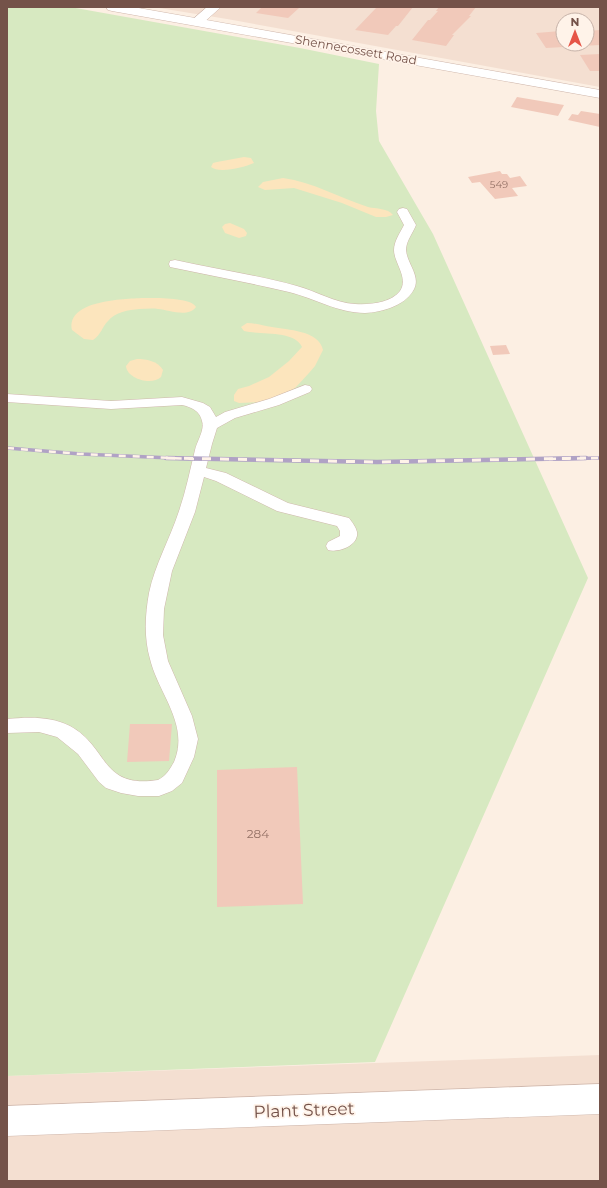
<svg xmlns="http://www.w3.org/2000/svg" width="607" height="1188" viewBox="0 0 607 1188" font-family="Montserrat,sans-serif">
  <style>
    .residential { fill: #f4dfd1; fill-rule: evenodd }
    .green { fill: #d7e9c1 }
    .sand { fill: #fce5bd }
    .building { fill: #f1c9ba }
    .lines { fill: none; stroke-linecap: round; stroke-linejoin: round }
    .service-casing { stroke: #cfb7ac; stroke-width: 1 }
    .minor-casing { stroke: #cfb7ac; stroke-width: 1 }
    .tertiary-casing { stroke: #cfb7ac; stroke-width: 1 }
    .service { fill: #fff; fill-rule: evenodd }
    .minor { fill: #fff; fill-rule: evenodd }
    .tertiary { fill: #fff; fill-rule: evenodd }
    .rail-far1-casing { stroke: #b0a2c5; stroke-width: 3.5 }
    .rail-casing { stroke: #b0a2c5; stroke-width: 4.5 }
    .rail-far1 { stroke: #fff3e9; stroke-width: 2.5; stroke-dasharray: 7; stroke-linecap: butt }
    .rail { stroke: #fff3e9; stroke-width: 3; stroke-dasharray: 9; stroke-linecap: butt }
    .labels { text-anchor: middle; stroke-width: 3.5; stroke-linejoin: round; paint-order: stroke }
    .far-number-label { font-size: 10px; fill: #937065 }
    .far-street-label { font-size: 12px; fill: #745249; stroke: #fff3e9 }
    .number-label { font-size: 12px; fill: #937065 }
    .near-street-label { font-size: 17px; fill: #745249; stroke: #fff3e9 }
  </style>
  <rect width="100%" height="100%" fill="#fcefe3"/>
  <g class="residential">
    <path d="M153,7H600V87L227,19ZM563,20H587V44H563Z"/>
    <path d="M600,1055V1181H7V1076Z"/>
  </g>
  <path class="green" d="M7,7H70L300,48L379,64L376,111L379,141L433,234L588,578L375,1062L7,1076Z"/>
  <g class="sand">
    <path d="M244,157L251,158L254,163C245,167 219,174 211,167L213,163L217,162Z"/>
    <path d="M283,178C313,182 340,198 368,207C376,209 388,208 393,215L386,217H376L342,203L294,188L265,190L258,187L263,182Z"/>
    <path d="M230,223L244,229L247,233L246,236L239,238L225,233L222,227L225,224Z"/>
    <path d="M143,298C154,298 191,297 196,307C188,318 169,310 158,309C152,308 145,309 139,309C129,310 115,312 108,321C102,327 101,335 93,340L84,339L72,330C66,300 124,299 143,298Z"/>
    <path d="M247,323C256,323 263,326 272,327C287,330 319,330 323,350L315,366L309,373L296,387L288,393L264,402L239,403L234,401V395L238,389L249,386L269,377L289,361L302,347C295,330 259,335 244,331L241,327Z"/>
    <path d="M137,359C146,359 158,361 163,370L161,377C152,386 127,379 126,366L130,361Z"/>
  </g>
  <g class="building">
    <path d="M262,7H298L297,8H299L288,18L256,13Z"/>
    <path d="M377,7H413L398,26H396L388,35L355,30Z"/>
    <path d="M439,7H476L469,16H471L452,35H454L446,46L412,40L428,20H430L438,11H436Z"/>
    <path d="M600,30V45L546,48L536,33L561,31L563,32V44H587V31Z"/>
    <path d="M600,54V71H590L580,55Z"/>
    <path d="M517,97L564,105L558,116L511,107Z"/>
    <path d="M581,111L600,114V127L568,120L572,114L578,115Z"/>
    <path d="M500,171L502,174H507L510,178L520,176L527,186L512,188L518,196L495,199L480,182L472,183L468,177Z"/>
    <path d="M506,345L510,354L493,355L490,346Z"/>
    <path d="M130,724H172L169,761L127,762Z"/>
    <path d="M297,767L303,904L217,907V770Z"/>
  </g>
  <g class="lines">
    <defs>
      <g id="service">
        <path d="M403,208L407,209L416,225C413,233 406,241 406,250C407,264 422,277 413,291C404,306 382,312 365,313C338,313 314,298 289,292C251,283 213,276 175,268L170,267L169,264L170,261L175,260C215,269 257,275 297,286C316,291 335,303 355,304C369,305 391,303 400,291C409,278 394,263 394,250C394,241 400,233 404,225L397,212L399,209Z"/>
        <path d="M305,385L310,386L312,389L310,392L279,405L235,418L217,428L212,444L206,468L226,473L288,503L349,518C352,522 356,527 357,532C359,546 338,553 328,550L326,546L328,542L340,536V531L337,526L277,511L216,481L204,477L195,512L172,571L164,609L163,635L168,661L192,716L198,739L194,757L182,783L172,791L159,796H138L121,793L106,788L99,782L78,754L57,737L39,732L7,733V719C28,717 50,716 70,726C109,747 100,789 158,780C166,776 170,769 174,762C190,725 158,693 150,659C144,638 145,615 149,593C155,564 170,539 179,511C186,491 190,470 195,450C197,441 205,430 202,421C200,411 191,407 182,405L111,409L7,402V394L111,401L182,397L203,403L210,407L216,417L225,412L269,399Z"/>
      </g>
      <g id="minor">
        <path d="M207,7H221L202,24H192L191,21Z"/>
        <path d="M600,1084V1114L7,1136V1106Z"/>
      </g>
      <path id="tertiary" d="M106,7H133L600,90V98L112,11L108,10Z"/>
    </defs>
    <use href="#service" class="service-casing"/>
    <use href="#minor" class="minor-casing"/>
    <use href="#tertiary" class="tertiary-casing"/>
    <use href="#service" class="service"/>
    <use href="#minor" class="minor"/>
    <use href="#tertiary" class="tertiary"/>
    <defs>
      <g id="rail-far1">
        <path d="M7,448L81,454L194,459"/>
        <path d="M549,459L600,458"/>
      </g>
      <path id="rail" d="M166,458L377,462L586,458"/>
    </defs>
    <use href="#rail-far1" class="rail-far1-casing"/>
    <use href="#rail" class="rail-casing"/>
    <use href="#rail-far1" class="rail-far1"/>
    <use href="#rail" class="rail"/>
  </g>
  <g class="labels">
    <g class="far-number-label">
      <text x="499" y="188">549</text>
    </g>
    <g class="far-street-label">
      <text transform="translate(356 50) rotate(10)" y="4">Shennecossett Road</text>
    </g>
    <g class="number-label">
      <text x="258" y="838">284</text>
    </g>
    <g class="near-street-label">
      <text transform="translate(304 1110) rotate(-2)" y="6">Plant Street</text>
    </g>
  </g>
  <rect width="607" height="1188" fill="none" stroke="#745249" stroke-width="16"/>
  <g transform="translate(575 32)"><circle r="19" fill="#fff3e9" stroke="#c7b3a9"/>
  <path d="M0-3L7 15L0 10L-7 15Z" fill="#e65547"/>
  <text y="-6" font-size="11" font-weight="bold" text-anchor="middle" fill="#745249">N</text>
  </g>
</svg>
